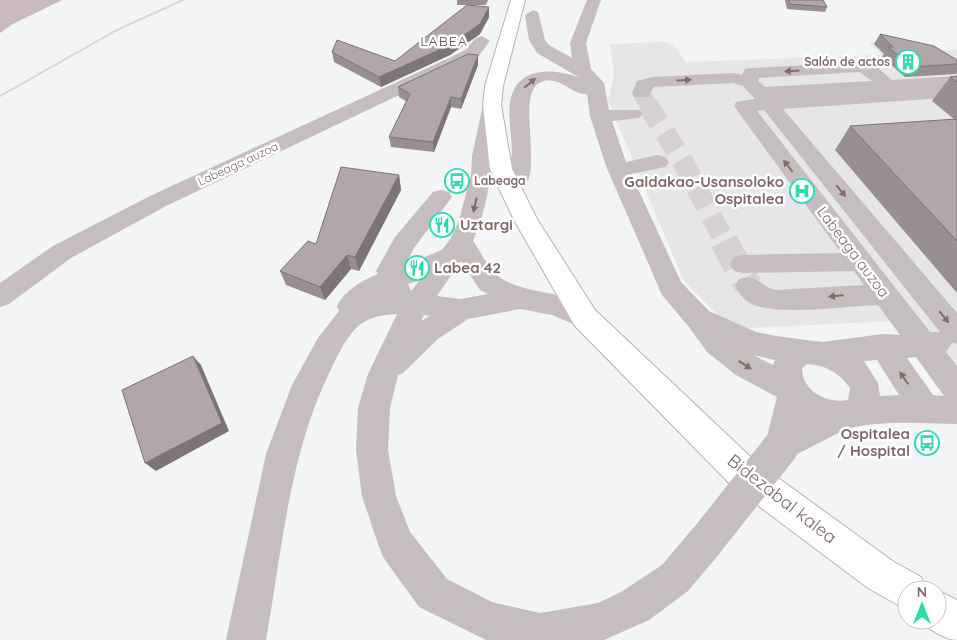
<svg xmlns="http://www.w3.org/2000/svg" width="957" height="640" viewBox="0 0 957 640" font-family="Quicksand,sans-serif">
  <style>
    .built { fill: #e6e5e7 }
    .water { fill: #cababe }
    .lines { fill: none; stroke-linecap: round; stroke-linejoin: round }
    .minor-tunnel-far2 { stroke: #d7d1d2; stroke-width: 17; stroke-dasharray: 17 8; stroke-linecap: butt }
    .minor-tunnel-far1 { stroke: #d7d1d2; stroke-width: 21; stroke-dasharray: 21 11; stroke-linecap: butt }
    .minor-tunnel { stroke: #d7d1d2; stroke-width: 28; stroke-dasharray: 28 14; stroke-linecap: butt }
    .highway-casing { stroke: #b8b1b1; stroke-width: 2 }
    .path { stroke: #bdb8b8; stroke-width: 2; stroke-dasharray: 1 1; stroke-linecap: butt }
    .minor { fill: #c5bdbe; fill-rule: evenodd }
    .highway { fill: #fff; fill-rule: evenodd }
    .minor-bridge { stroke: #c5bdbe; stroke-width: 36 }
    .wall { fill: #9a8f90 }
    .shaded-wall { fill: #7d7476 }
    .building { fill: #b3a6a8; stroke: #7d7476 }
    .oneway { fill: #856b6c }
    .labels { text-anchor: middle; stroke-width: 5; stroke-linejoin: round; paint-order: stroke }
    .far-poi-label { font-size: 12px; font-weight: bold; fill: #826768; stroke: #fff; text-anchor: end }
    .far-street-label { font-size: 12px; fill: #826768; stroke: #fff }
    .far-neighbourhood-label { font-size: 14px; letter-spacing: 1px; fill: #685455; stroke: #fff }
    .poi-label { font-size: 15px; font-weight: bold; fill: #826768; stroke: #fff; text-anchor: end }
    .street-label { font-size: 15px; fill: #826768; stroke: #fff }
    .near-street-label { font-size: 18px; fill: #826768; stroke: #fff }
  </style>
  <rect width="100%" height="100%" fill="#f3f4f6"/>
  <path class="built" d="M665,42L674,45L686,62L882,55L869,42H891L922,52L957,50V404L896,321L746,328L720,317L684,281L608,101L614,74L610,44Z"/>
  <path class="water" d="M0,0H62L11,25L0,33Z"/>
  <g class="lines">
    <path class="minor-tunnel-far2" d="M641,93L649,106"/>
    <path class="minor-tunnel-far1" d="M648,105L682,160L725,242"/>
    <path class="minor-tunnel" d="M724,241L748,286"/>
    <defs>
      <g id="highway">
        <path d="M511,0H525L503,86L501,105L512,169L537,219L595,310L756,462L894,562L921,577L926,590H907V610L868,588L732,486L575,326L514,220L490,169L483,105L485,86Z"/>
        <path d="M937,590L957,600V640C947,640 926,629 922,620H937Z"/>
      </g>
    </defs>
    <use href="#highway" class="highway-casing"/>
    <path class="path" d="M0,96L117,30L183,0"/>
    <g class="minor">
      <path d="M587,0H601L586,43L591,69L604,83L609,110H639L642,114L639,118L612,121L626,162L658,155L665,157L669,162L665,167L631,174L681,282L709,311L756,332L776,336L822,342L883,334L900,335L878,305C847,306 775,317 750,303C744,300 738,292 735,286L739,279C758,273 759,286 775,290L864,285L854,271L743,273L734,271L730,264L734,257L743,255L841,253L734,106L736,102L755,99L743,86L733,83L654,87L648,97H634L632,93L637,81L652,77L733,73L742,75L745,69L751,68L861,62L877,67L892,80L957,76V97L783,109L957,313V344L952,343L946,352L957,366V424C920,423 881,420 846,429L780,463L768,459L764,448L777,397L736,375L707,352L689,327L662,295L606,166L590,116L587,94C573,96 560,75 541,82C516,92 541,162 526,185L518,187L510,185L507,180C508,171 511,162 512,153C512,137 508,120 510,103C515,67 552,67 580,78L537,53L529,40L525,15L533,10L538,12L545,40L549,45L572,58L570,43ZM859,72L872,81L765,87L758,81L759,78ZM764,110L940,332H930L757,111ZM753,355L775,360L773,365ZM916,357L944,396L933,395L907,358ZM877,360L899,395L880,396L878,383L864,361ZM807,364C825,365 839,372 850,388L848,400C827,404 802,391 802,368Z"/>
      <path d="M482,36L490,41L477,58L166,206L71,258L9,304L0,307V283L53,246L150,196L451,57L465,50L476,38Z"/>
      <path d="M492,99L499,101L501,105C493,151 492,198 473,241C481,252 488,268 498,276C523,297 584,289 599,318L595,326L585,329L552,315L520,309L468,319L438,339L403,373L398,375L390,408L388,450L396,496L410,532L447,579L492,602L540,613L598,603L621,592L662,565L694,527L707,522L720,527L725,540L720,553L688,591L649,620L604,640H486L419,607L383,557L378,544L362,496L356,450L358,408L368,374L397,314C381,315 367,317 355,329C344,341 337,357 330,371C289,455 282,550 266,640H226L266,454L292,385L318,338L339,311L337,306C345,290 361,281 378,274L376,271L395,237L433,192L441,190L449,192L452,197L414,248L405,265L442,250L451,238L459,220L471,175L472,156L483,105L485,101ZM461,261L480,290L488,294L461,299L437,296ZM420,280L411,291L408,284ZM424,315L430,316L421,321Z"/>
    </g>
    <use href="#highway" class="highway"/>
    <path class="minor-bridge" d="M707,540L780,448"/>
  </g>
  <g class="wall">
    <path d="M457,0H488L486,5H457Z"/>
    <path d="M785,0H823L827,7L825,12L787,9Z"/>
    <path d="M489,7V17L480,34L450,55L381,87L334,62L332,52L395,61Z"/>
    <path d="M880,34L957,60V73L956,74L905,77L882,57L884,54L874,44Z"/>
    <path d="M478,65L461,109L451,107L434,152L391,147L389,137L406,101L399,97L398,87Z"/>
    <path d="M957,76V293L835,150L850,126L954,119L932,101L950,77Z"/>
    <path d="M399,175L401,190L359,271L351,269L325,300L286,285L280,271L316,244Z"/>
  </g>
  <g class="shaded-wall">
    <path d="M489,7V17L480,34L450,55L381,87L379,77Z"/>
    <path d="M478,55V65L461,109V99Z"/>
    <path d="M451,97V107L434,152L433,142Z"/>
    <path d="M399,175L401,190L359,271L355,257Z"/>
    <path d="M347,255L351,269L325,300L320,287Z"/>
    <path d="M193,356L201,365L229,431L156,471L145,463Z"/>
  </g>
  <g class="building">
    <path d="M789,0H823L827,7L790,4Z"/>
    <path d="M467,5L489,7L480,24L450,45L379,77L332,52L337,40L395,61Z"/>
    <path d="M880,34L934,46L957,60V64L912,67L888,47H893Z"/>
    <path d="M468,54L478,55L461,99L451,97L433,142L389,137L410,94L398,87Z"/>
    <path d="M957,76V82L950,77Z"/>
    <path d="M957,119V241L850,126Z"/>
    <path d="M341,167L399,175L355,257L347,255L320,287L280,271L308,241L316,244Z"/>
    <path d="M193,356L222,423L145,463L122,390Z"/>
  </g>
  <defs><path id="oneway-solid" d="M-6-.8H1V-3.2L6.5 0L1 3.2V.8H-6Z" transform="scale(1.25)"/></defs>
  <g class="oneway">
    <use href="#oneway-solid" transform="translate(792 71) rotate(176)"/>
    <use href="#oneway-solid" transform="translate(684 80) rotate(-3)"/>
    <use href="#oneway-solid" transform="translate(530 83) rotate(-40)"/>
    <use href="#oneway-solid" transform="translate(788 166) rotate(-127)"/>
    <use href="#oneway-solid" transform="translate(841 191) rotate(51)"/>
    <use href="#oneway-solid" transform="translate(475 205) rotate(103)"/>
    <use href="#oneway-solid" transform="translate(836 296) rotate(175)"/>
    <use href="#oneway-solid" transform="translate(944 317) rotate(51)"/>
    <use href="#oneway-solid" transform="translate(745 365) rotate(33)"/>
    <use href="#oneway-solid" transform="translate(904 378) rotate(-124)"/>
  </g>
  <defs>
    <symbol id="building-ring" viewBox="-11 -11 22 22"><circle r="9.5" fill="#fff" stroke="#2fdaaf" stroke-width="1.5"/><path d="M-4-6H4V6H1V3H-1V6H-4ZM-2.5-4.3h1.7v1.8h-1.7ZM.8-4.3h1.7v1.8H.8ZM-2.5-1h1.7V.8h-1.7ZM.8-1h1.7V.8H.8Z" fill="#2fdaaf"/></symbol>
    <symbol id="bus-ring" viewBox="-11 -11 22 22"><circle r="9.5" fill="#fff" stroke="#2fdaaf" stroke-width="1.5"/><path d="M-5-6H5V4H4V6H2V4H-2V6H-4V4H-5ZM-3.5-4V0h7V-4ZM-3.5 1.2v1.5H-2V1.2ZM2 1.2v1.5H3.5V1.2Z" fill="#2fdaaf"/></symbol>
    <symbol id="hospital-ring" viewBox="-11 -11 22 22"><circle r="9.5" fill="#fff" stroke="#2fdaaf" stroke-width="1.5"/><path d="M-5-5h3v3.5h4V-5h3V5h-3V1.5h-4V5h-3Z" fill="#2fdaaf"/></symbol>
    <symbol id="restaurant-ring" viewBox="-11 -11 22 22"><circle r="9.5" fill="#fff" stroke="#2fdaaf" stroke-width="1.5"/><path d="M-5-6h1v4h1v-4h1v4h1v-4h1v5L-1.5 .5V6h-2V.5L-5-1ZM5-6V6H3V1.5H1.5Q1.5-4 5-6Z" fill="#2fdaaf"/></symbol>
  </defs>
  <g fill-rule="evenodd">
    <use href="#building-ring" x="894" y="48" width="28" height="28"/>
    <use href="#bus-ring" x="443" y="167" width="28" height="28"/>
    <use href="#hospital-ring" x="788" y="177" width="28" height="28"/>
    <use href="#restaurant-ring" x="428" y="211" width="28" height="28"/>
    <use href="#restaurant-ring" x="403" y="254" width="28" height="28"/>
    <use href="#bus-ring" x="913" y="429" width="28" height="28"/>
  </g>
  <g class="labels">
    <g class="far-poi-label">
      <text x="890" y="66">Salón de actos</text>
      <text x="474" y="185" text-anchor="start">Labeaga</text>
    </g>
    <g class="far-street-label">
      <text transform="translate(238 164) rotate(-25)" y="4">Labeaga auzoa</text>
    </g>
    <g class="far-neighbourhood-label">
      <text x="444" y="46">LABEA</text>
    </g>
    <g class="poi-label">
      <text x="784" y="187">Galdakao-Usansoloko<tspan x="784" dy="17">Ospitalea</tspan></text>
      <text x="460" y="230" text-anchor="start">Uztargi</text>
      <text x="434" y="273" text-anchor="start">Labea 42</text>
      <text x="910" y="439">Ospitalea<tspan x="910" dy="17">/ Hospital</tspan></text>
    </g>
    <g class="street-label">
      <text transform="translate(853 252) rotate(53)" y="5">Labeaga auzoa</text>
    </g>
    <g class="near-street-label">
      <text transform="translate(782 499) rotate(38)" y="6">Bidezabal kalea</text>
    </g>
  </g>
  <g transform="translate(922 605)"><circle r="24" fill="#ffffff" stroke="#cdc2c3"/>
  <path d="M0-4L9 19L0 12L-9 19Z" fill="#2fdaaf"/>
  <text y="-8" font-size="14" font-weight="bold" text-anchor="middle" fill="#826768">N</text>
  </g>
</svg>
